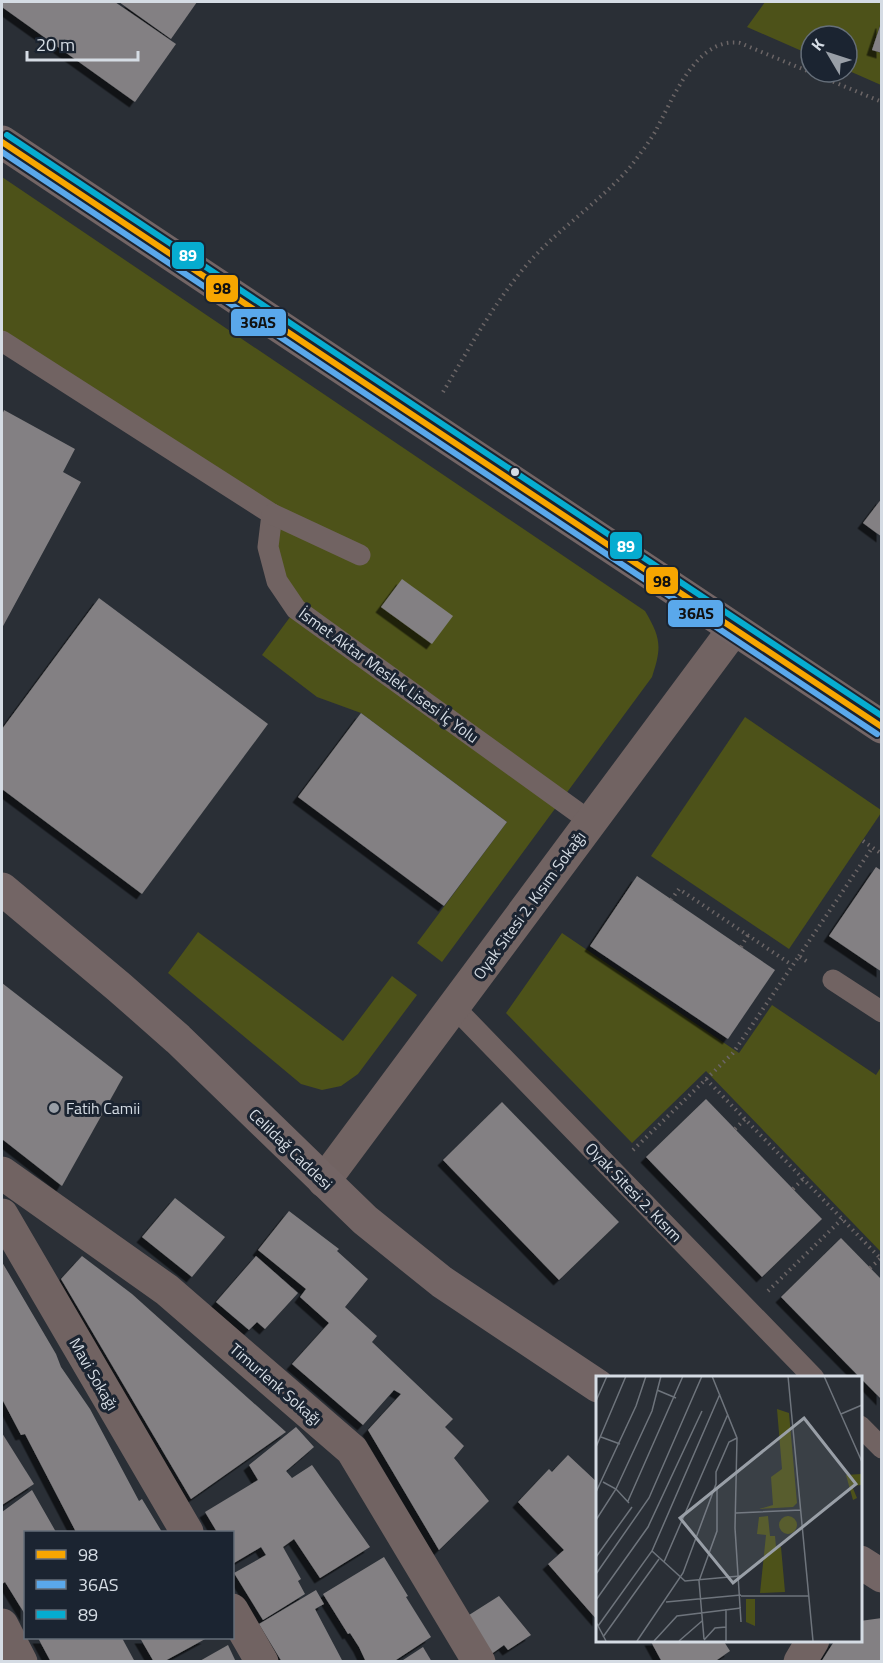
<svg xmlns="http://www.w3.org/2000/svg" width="883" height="1663" viewBox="0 0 883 1663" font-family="'Titillium Web',sans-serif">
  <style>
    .green { fill: #4d5219 }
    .building { fill: #838083; filter: url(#shadow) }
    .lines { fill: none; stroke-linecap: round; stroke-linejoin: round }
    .path { stroke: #6b6566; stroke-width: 4; stroke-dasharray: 1.5 4.5; stroke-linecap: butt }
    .lane { stroke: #716362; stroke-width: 21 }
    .street { stroke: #716362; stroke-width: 33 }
    .secondary { stroke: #736565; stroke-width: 33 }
    .bus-1-casing { stroke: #1b2431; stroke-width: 10 }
    .bus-2-casing { stroke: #1b2431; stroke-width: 10 }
    .bus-3-casing { stroke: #1b2431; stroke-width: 10 }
    .bus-1 { stroke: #f7a600; stroke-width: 6 }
    .bus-2 { stroke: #5aa8eb; stroke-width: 6 }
    .bus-3 { stroke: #06acd0; stroke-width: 6 }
    .bus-dot { fill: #d5dce4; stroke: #1b2431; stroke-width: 2 }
    .poi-dot { fill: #999fa7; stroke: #1b2431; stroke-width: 2 }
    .labels { text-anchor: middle; stroke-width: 6; stroke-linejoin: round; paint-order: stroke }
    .street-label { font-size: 16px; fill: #d5dce4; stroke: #1b2431 }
    .poi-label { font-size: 16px; fill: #d5dce4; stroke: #1b2431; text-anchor: start }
    .inset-road { fill: none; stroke: #6e747c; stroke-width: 1.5 }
    .view { fill: #999fa7; fill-opacity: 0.15; stroke: #999fa7; stroke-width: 3 }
    .inset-edge { fill: none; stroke: #d5dce4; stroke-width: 3 }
    .line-badge { stroke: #1b2431; stroke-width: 2 }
    .badge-label { font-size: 16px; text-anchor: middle; font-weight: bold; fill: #fff }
    .pale-badge-label { font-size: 16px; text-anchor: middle; font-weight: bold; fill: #111 }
  </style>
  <defs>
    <filter id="shadow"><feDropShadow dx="-5.5" dy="5.5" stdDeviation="0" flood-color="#0009"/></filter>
  </defs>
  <rect width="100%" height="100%" fill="#2a2f36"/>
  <g class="green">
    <path d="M765,2H881V22L872,50L881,53V85L847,70V36H811V55L747,27Z"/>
    <path d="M2,177L645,611C661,638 662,647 652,677L442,962L417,943L507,822L361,713L317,697L262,655L296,609L277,581L271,514L2,341Z"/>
    <path d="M745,717L881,810V813L789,949L651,856Z"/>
    <path d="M198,932L343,1041L392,976L417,995L358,1074L341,1086L322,1090L301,1084L168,973Z"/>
    <path d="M562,933L739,1053L772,1005L876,1075L881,1067V1252L706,1071L632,1143L506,1013Z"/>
  </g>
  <g class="building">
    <path d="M2,2H115L176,44L135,102L2,7Z"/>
    <path d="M119,2H197L171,39Z"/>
    <path d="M881,23H882V53L872,50Z"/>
    <path d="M4,410L75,449L63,472L81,482L2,628V415Z"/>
    <path d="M882,498V537L863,523Z"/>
    <path d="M402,579L453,616L432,644L381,607Z"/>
    <path d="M99,598L268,724L142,894L2,789V729Z"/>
    <path d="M361,713L507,822L444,906L298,797Z"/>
    <path d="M876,867L882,871V972L829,936Z"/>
    <path d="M637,876L775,970L728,1039L590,946Z"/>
    <path d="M2,983L123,1077L62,1186L2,1139Z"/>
    <path d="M706,1099L822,1219L762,1277L646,1157Z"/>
    <path d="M502,1102L619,1222L559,1280L443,1160Z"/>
    <path d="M175,1198L225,1237L192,1277L142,1237Z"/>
    <path d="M289,1211L339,1249L337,1251L368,1279L345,1307L377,1336L372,1342L453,1419L445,1427L464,1446L454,1458L489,1501L439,1550L368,1430L401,1394L394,1390L363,1425L292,1364L329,1323L300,1297L306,1289L258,1250Z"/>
    <path d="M841,1238L882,1280V1400L781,1297Z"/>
    <path d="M82,1256L132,1294L286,1432L191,1499L61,1279Z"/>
    <path d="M256,1256L298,1293L265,1329L257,1322L249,1330L216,1302Z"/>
    <path d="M2,1262L56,1354L61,1367L90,1409L139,1501L142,1499L162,1532H76L25,1434L21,1435L2,1399Z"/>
    <path d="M296,1427L314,1447L286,1471L292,1478L312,1465L370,1547L320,1578L294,1539L283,1547L301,1579L298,1581L305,1594L263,1620L234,1573L266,1555L261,1547L234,1563L232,1532H217L205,1512L258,1480L249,1465Z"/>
    <path d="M2,1433L34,1484L2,1505Z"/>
    <path d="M568,1455L598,1483V1621L548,1564L564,1550L518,1502L549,1469L552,1472Z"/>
    <path d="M32,1490L56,1532H26V1616L5,1582L2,1584V1512Z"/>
    <path d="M384,1557L408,1596L406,1597L431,1637L393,1662H366L359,1647L350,1633L348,1634L323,1594Z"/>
    <path d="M316,1590L324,1604L315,1609L343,1662H282L259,1624Z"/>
    <path d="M499,1596L531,1635L508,1650L504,1645L483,1660L458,1622Z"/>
    <path d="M882,1618V1662H821L835,1640H860V1621Z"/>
    <path d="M38,1638H122L135,1662H51Z"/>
    <path d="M140,1638H207L163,1662H154Z"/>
    <path d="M650,1640H723L730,1651L714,1662H662Z"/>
    <path d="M228,1645L236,1662H198Z"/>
    <path d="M423,1647L432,1662H400Z"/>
  </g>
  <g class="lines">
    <g class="path">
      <path d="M443,392C470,347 496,299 531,260C562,226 601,201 631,166C639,155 648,144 655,132C672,101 696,36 740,43L882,102"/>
      <path d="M863,841L882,854"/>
      <path d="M671,900L679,889L792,965"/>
      <path d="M741,947L748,935"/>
      <path d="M799,956L872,848"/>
      <path d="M706,1079L882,1260"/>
      <path d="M735,1129L745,1119"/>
      <path d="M633,1150L733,1053L799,956L809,963"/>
      <path d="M793,1189L803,1179"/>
      <path d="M870,1268L880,1259"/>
      <path d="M768,1291L842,1219"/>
    </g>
    <g class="lane">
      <path d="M2,341L272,514L268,547L277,581L296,609L591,822"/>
      <path d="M272,514L360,555"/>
      <path d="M833,980L882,1012"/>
      <path d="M454,1007L814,1378"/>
      <path d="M860,1426L882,1448"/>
    </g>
    <g class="street">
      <path d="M2,1173L167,1290L352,1450L479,1662"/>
      <path d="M324,1181L734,629"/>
      <path d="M2,1215L187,1532"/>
      <path d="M232,1610L262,1662"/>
      <path d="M2,1625L21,1662"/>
      <path d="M800,1662L813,1640"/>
    </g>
    <g class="secondary">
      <path d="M2,142L882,727"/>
      <path d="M2,889L119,987L178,1039L365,1220L442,1282L598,1386"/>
      <path d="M860,1562L882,1576"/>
    </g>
    <defs>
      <path id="bus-1" d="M2,142L882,727"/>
      <path id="bus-2" d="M2,152L877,734"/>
      <path id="bus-3" d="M7,135L882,716"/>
    </defs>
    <use href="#bus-1" class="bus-1-casing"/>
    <use href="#bus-2" class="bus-2-casing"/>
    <use href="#bus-3" class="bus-3-casing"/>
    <use href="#bus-1" class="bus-1"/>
    <use href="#bus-2" class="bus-2"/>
    <use href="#bus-3" class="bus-3"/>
  </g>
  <circle class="bus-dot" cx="515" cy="472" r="5"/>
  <circle class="poi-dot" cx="54" cy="1108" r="6"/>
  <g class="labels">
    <g class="street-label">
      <text transform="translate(389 675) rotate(36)" y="6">İsmet Aktar Meslek Lisesi İç Yolu</text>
      <text transform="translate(529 905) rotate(-54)" y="6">Oyak Sitesi 2. Kısım Sokağı</text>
      <text transform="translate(291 1149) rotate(44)" y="6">Celildağ Caddesi</text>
      <text transform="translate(634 1192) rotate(46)" y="6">Oyak Sitesi 2. Kısım</text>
      <text transform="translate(94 1374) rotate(60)" y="6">Mavi Sokağı</text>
      <text transform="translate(276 1384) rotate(41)" y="6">Timurlenk Sokağı</text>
    </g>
    <g class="poi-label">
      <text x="66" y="1114">Fatih Camii</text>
    </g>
  </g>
  <g transform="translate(596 1376)">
    <rect width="266" height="266" fill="#2a2f36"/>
    <path d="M181,33L193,37L201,127L197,131L163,133L177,129L175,101L186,93ZM265,98V109L256,110L261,122L257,124L250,99ZM172,140L174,160H179L180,171H185L189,216L164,217L170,159L161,158L163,141ZM183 149a9 9 0 1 1 18 0a9 9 0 1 1-18 0ZM150,223H159V250L150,246Z" fill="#4d5219"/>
    <path class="inset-road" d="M116,0L141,62L139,152L145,246M192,0L217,265M228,0L266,86M61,14L80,22M0,25L11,0M245,38L266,29M5,61L24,68M0,71L30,0M7,106L20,113L33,127M0,116L40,30L50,0M32,125L87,0M140,137L205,134M0,144L20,113L56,35L65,0M56,175L89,205L144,200M0,181L36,131M68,186L132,38M0,198L53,122L106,0M145,220H213M0,224L52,151L106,35M70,226L145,219M130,233V265M0,246L10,265M2,250L56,175L124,18M7,261L63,183M108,263L103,205L121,155V112M108,264L119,252L130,251M41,265L87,197L120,108V96L133,66L141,62M58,265L81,240L145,232M83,265L106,245"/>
    <path class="view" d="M208,42L260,108L137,207L84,142Z"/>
    <rect width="266" height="266" class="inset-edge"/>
  </g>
  <g class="line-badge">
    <rect x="171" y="241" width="34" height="29" rx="6" fill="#06acd0"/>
    <rect x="205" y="274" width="34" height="29" rx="6" fill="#f7a600"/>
    <rect x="230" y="308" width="57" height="29" rx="6" fill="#5aa8eb"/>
    <rect x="609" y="531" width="34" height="29" rx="6" fill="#06acd0"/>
    <rect x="645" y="566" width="34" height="29" rx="6" fill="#f7a600"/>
    <rect x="667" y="599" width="57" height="29" rx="6" fill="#5aa8eb"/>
  </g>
  <g class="badge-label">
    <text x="188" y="261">89</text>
    <text x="626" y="552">89</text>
  </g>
  <g class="pale-badge-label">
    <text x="222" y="294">98</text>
    <text x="258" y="328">36AS</text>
    <text x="662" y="587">98</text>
    <text x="696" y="619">36AS</text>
  </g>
  <rect width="883" height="1663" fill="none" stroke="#d5dce4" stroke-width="6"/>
  <rect x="24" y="1531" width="210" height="108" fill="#1b2431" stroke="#656e79" stroke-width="1.5"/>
  <rect x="36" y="1550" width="30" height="9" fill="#f7a600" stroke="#656e79" stroke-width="1.5"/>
  <text x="78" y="1561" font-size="18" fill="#d5dce4">98</text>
  <rect x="36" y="1580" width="30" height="9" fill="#5aa8eb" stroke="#656e79" stroke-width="1.5"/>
  <text x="78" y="1591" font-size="18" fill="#d5dce4">36AS</text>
  <rect x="36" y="1610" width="30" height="9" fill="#06acd0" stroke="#656e79" stroke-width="1.5"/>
  <text x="78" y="1621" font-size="18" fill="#d5dce4">89</text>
  <g transform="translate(829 54) rotate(309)"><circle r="28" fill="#1b2431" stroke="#656e79" stroke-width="1.5"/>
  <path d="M0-4.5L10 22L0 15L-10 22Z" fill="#999fa7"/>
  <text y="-9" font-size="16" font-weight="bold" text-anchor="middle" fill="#d5dce4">K</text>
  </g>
  <path d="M27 51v9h111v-9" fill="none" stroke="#d5dce4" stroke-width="3"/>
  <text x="36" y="51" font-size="18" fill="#d5dce4" stroke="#1b2431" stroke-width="4.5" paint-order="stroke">20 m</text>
</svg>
